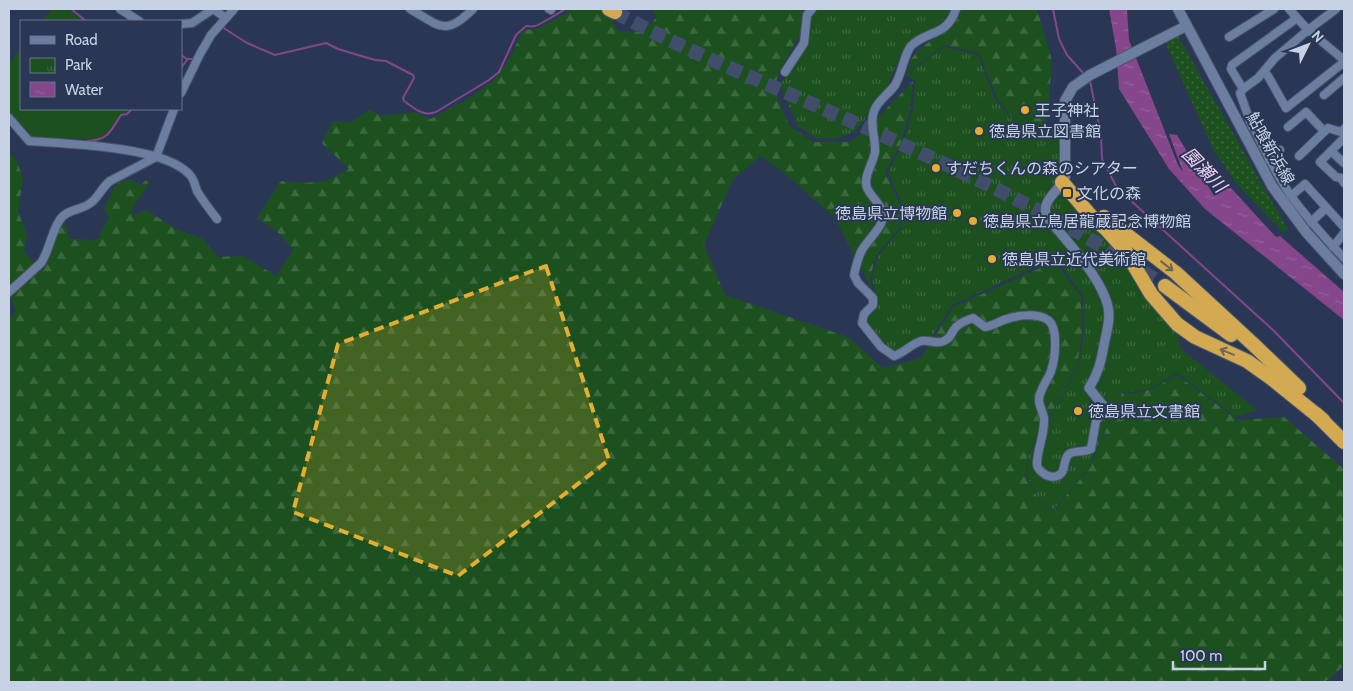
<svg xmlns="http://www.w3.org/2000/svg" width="1353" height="691" viewBox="0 0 1353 691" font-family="Cabin,'Noto Sans JP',sans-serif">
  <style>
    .grass { fill: url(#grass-dots) }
    .forest { fill: url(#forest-firs) }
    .park { fill: url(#park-tufts) }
    .garden { fill: #1c501e }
    .water { fill: url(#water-ripples) }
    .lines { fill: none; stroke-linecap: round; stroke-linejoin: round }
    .stream { stroke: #85468b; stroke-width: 2 }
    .motorway-tunnel { stroke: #414e6b; stroke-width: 14; stroke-dasharray: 14 7; stroke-linecap: butt }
    .minor-casing { stroke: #48546d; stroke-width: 10 }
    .tertiary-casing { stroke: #48546d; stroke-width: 11 }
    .secondary-casing { stroke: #48546d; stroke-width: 12 }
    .motorway-casing { stroke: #48546d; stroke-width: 16 }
    .minor { stroke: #6c7ea0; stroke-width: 8 }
    .tertiary { stroke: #6c7ea0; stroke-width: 9 }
    .secondary { stroke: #6c7ea0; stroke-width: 10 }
    .motorway { stroke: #d3a951; stroke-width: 14 }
    .oneway { stroke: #6d6553 }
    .marked { fill: #e3ae34; fill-opacity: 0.2; stroke: #e3ae34; stroke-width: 4; stroke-dasharray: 10 6; stroke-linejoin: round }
    .poi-dot { fill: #e3ae34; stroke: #293755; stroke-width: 2 }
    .labels { text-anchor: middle; stroke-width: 4; stroke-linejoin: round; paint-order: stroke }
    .poi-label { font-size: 16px; fill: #c8d2e5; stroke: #293755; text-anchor: start }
    .street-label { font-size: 16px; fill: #c8d2e5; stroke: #293755 }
    .water-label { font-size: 18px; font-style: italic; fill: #f3d0f5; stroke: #293755 }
  </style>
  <defs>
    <pattern id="grass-dots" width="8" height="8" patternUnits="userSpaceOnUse" patternTransform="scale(1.25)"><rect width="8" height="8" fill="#1c501e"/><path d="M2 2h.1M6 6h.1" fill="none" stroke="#3c683f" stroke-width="1.8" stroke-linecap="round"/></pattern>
    <pattern id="forest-firs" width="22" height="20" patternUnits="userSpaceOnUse" patternTransform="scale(1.25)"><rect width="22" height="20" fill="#1c501e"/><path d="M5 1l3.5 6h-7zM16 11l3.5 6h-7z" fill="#3c683f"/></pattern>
    <pattern id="park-tufts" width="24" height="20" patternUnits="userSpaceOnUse" patternTransform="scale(1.25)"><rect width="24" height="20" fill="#1c501e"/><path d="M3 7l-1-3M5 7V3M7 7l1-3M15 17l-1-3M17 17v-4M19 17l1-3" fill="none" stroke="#3c683f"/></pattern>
    <pattern id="water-ripples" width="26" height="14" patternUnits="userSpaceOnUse" patternTransform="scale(1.25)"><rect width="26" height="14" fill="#85468b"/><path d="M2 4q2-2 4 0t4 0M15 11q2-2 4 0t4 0" fill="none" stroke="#95609b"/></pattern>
  </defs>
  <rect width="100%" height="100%" fill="#293755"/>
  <path class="grass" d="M1178,36L1288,230L1283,232L1236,183L1213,149L1165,42Z"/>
  <g class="forest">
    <path d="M574,9H607V13L618,31L642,32L657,17L651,9H807L801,15V32L779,72L774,90L789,125L813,142H849L863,133L913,81L910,110L901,143L885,173L901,206L900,227L876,256L870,278L872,290L835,218L787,175L761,156L733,179L704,245L725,295L848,337L883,368L921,358L953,307L1047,265H1057L1081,296L1082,332L1077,368L1028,454L1026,476L1036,495L1051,513L1089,469L1122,393C1146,395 1157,386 1177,375L1238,420L1284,417L1344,469V665L1330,679L1322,682H9V318L16,312L9,294V152L16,159L23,178L18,211L27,235L24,251L30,259L44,270L58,230L64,222L70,239L97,240L109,217L104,209L115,185L129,179L141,185L146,180L150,182L132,209L133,216L146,210L176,229L202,238L218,257L243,256L276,276L293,250L281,235L257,218L281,181L304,183L326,181L349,169L322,143L333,121L350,123L369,110L382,116L414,112L431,119C451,107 481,94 496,77C508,64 516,46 523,30L537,29Z"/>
    <path d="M960,9H1037L1052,60L1048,112L1043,130L1027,137L997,98L979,53L945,45L908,72C909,49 936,40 950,26C954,22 957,14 960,9Z"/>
  </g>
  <g class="park">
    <path d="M819,9L826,10L951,9L950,15L935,28L903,50L886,89L871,106L865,119L854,132L834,139L816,138L797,125L780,85L806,45L809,33L808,16L812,11Z"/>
    <path d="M945,47L978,55L995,99L1028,138L1045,131L1062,135L1063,160L1058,183L1096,224L1126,262L1155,310L1178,334L1180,348L1257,410L1236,417L1177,373C1156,385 1148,393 1122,392L1088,469L1051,512L1037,495L1027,476L1029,454L1078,368L1084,333L1083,295L1059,263L1048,261L952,305L930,339L899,351L892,352L880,342L866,324L867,317L875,308L876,297L872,278L878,257L901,228L903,206L888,173L905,139L913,109L915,80L905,75Z"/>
  </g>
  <g class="garden">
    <path d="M52,9H68L84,21H42Z"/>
    <path d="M21,48V109H130L127,112L121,114L110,129L98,140L31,137L9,111V63Z"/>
  </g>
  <path class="water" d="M1109,9H1127L1129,40L1178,165L1183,172L1169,134L1177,135L1214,196L1222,190L1231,188L1276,237L1280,236L1344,292V320L1205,209L1169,169L1119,89L1116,48Z"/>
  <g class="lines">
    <g class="stream">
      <path d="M71,9L86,21"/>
      <path d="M1053,9L1059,39L1067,55L1084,74"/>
      <path d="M222,27L247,43L275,55L326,43L338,49L375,60L386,61L413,75L414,78L403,98L404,101C414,108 423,117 436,112L489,80L499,72L516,35L526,26C529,26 532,27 535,26C537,26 563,11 565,9"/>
      <path d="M181,55L187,59H193L194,57"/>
      <path d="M181,68L187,60"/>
      <path d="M1090,81L1101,135L1102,159L1117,188L1274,331L1344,403"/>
      <path d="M85,141C108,141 110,132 121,115L127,114L132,109"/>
    </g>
    <path class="motorway-tunnel" d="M615,12C680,48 749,76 817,106C936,159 1057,213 1165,286"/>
    <defs>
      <g id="minor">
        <path d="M120,9L139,21"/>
        <path d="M410,9C440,26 445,37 473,9"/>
        <path d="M549,9L551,10"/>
        <path d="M956,9C947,37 927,30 911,46C904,54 902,74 895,85C889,94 878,100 874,111C869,124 876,139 875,152C873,164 863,176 867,188C871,197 882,205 883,214C884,227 868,239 862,250C858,257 856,266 854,275L858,283L873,298V305L864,314L862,323L881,347L894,356C904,353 911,344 921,341C929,339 936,345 944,341C953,337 950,333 956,327C961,322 967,320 973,318L985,327C993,326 999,321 1007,319C1018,315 1037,313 1048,320C1059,328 1055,360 1051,371C1048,380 1039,390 1039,400C1039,406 1043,412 1044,418C1045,435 1037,449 1037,464C1037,469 1041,472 1046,475C1049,476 1053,478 1057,476C1067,473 1062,460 1069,454C1074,450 1083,453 1091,449L1096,421L1105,408"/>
        <path d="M1289,9L1308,30L1336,9"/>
        <path d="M1297,18L1232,65L1231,69L1243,89L1258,78L1275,58L1308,30L1344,60"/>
        <path d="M181,24L192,23L213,9L226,18"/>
        <path d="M1229,37L1274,9"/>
        <path d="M785,72L804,43L807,15L812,9"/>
        <path d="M1264,72L1268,76L1286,108L1344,62"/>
        <path d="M1243,89L1240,93L1252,127"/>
        <path d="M181,93L200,54L211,35L234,9"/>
        <path d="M1324,95L1344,78"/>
        <path d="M9,118L29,141C67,144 163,146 189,174C194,178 195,186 197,191C203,201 210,210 217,219"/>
        <path d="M1251,122C1263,147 1275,173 1291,196C1307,218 1326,239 1344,258"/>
        <path d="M1288,127L1306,112L1324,131"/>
        <path d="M1344,138L1320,162L1336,177L1341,178L1344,183"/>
        <path d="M1331,151L1344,163"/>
        <path d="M1299,156L1328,128L1341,132L1344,129"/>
        <path d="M1269,160L1280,150"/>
        <path d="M1291,196L1305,184L1344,227"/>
        <path d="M1311,222L1326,208"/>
        <path d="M1333,247L1344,233"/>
        <path d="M9,292L41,263C49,251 51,234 59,221C66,209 79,211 89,204C98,199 101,188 110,181L156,157L174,109"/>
      </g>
      <path id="tertiary" d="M1062,182C1056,194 1042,200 1046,216C1065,239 1102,278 1108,307C1111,320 1106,333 1104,345C1101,362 1098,374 1089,388L1105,408"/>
      <g id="secondary">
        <path d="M1178,9L1272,186L1306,232L1344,274"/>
        <path d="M1062,182L1065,177V101L1073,87L1090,75L1186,26"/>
      </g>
      <g id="motorway">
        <path d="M609,9L615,12"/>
        <path d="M1062,182L1091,216L1106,229L1125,250L1151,294L1177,324L1195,337L1247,361L1271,378L1323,420"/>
        <path d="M1104,217L1176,273L1254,345L1299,388"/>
        <path d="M1165,286L1231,335"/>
        <path d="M1316,414L1344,442"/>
      </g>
    </defs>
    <use href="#minor" class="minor-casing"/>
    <use href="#tertiary" class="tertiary-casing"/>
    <use href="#secondary" class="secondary-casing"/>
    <use href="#motorway" class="motorway-casing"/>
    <use href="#minor" class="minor"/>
    <use href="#tertiary" class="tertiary"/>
    <use href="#secondary" class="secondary"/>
    <use href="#motorway" class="motorway"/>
  </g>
  <defs><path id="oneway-shaft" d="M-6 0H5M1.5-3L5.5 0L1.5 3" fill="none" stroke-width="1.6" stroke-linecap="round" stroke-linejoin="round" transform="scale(1.25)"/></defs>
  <g class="oneway">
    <use href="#oneway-shaft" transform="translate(1167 266) rotate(38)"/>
    <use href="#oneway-shaft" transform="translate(1227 352) rotate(-158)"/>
  </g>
  <path class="marked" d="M546,266L609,460L458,576L293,512L338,344Z"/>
  <g class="poi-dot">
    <circle cx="1025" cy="110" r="5"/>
    <circle cx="979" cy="131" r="5"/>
    <circle cx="936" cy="168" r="5"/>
    <rect x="1062" y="188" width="10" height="10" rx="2.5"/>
    <circle cx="957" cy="213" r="5"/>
    <circle cx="973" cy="221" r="5"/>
    <circle cx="992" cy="259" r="5"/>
    <circle cx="1078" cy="411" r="5"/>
  </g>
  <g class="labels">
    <g class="poi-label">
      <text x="1035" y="116">王子神社</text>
      <text x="989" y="137">徳島県立図書館</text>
      <text x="946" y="174">すだちくんの森のシアター</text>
      <text x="1077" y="199">文化の森</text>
      <text x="947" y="219" text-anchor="end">徳島県立博物館</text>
      <text x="983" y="227">徳島県立鳥居龍蔵記念博物館</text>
      <text x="1002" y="265">徳島県立近代美術館</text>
      <text x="1088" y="417">徳島県立文書館</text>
    </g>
    <g class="street-label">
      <text transform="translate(1271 148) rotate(61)" y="6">鮎喰新浜線</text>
    </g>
    <g class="water-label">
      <text transform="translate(1204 170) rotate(46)" y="6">園瀬川</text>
    </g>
  </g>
  <rect width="1353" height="691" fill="none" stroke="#c8d2e5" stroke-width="20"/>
  <rect x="20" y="20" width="162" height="90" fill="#293755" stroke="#69758f"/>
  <rect x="30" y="36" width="25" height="8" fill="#6c7ea0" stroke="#69758f"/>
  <text x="65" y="45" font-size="15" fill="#c8d2e5">Road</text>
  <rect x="30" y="58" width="25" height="15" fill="url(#park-tufts)" stroke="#69758f"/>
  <text x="65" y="70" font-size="15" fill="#c8d2e5">Park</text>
  <rect x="30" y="82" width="25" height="15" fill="url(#water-ripples)" stroke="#69758f"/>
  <text x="65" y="95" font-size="15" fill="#c8d2e5">Water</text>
  <g transform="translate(1308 45) rotate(48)" stroke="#293755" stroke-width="4" paint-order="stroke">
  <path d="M0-4L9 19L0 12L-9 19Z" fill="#c8d2e5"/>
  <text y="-8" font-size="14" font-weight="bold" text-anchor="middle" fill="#c8d2e5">N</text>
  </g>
  <path d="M1173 661v8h92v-8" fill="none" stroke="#c8d2e5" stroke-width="2.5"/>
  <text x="1180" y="661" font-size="15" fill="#c8d2e5" stroke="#293755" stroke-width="4" paint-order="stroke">100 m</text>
</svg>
